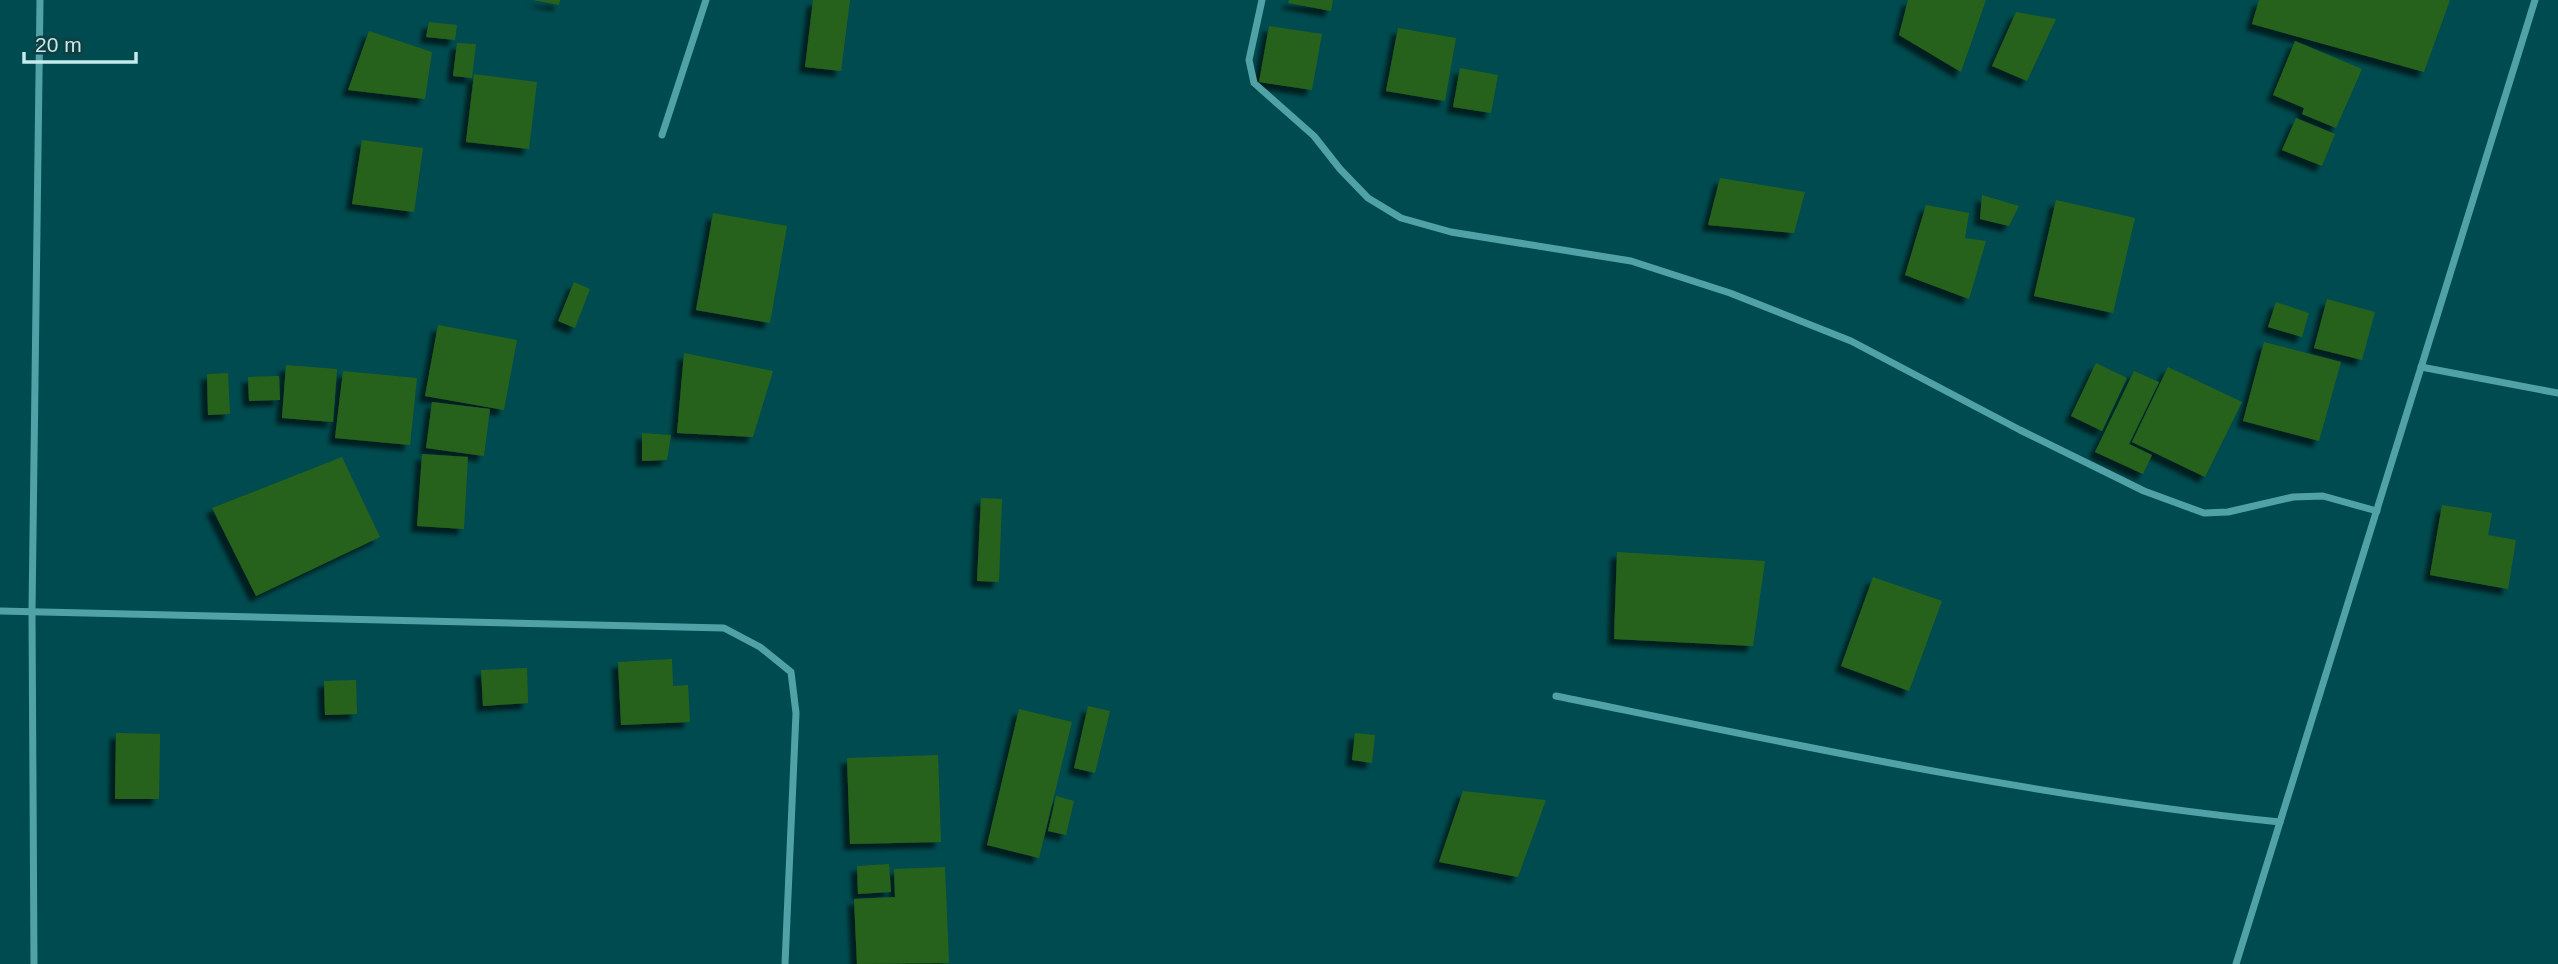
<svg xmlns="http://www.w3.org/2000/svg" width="2558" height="964" viewBox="0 0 2558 964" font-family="Arial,sans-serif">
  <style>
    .building { fill: #28621d; filter: url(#shadow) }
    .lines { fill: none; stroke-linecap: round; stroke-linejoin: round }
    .minor { stroke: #50a2a7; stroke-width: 7 }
  </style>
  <defs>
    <filter id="shadow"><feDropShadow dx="-6" dy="6" stdDeviation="2" flood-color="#0009"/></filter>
  </defs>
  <rect width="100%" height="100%" fill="#004b4f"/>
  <g class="building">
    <path d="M533,0H560L559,5Z"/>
    <path d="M813,0H850L841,71L805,67Z"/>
    <path d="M1289,0H1333L1331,11L1288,3Z"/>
    <path d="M1908,0H1986L1961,72L1899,35Z"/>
    <path d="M2259,0H2450L2424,72L2252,24Z"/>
    <path d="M2016,12L2056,19L2027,81L1992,66Z"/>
    <path d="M429,22L457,25L455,40L426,37Z"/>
    <path d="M1269,26L1322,34L1312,90L1259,82Z"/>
    <path d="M1398,28L1456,38L1445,101L1386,91Z"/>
    <path d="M369,31L432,52L425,99L348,90Z"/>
    <path d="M2295,41L2362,69L2336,128L2302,114L2304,108L2273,95Z"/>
    <path d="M457,43L476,44L472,78L453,76Z"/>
    <path d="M1460,68L1498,75L1491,113L1453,107Z"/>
    <path d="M474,74L537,82L529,149L466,142Z"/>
    <path d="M2296,118L2335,134L2322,166L2282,150Z"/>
    <path d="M362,140L423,148L414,212L352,204Z"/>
    <path d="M1720,178L1805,192L1794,233L1708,225Z"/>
    <path d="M1982,195L2019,206L2009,226L1980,219Z"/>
    <path d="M2056,200L2135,218L2113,313L2034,296Z"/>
    <path d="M1926,205L1969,213L1965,238L1986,241L1969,299L1905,275Z"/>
    <path d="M713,213L787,226L770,323L696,310Z"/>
    <path d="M574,282L590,289L575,328L558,321Z"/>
    <path d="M2327,299L2375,312L2362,360L2314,348Z"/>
    <path d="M2276,302L2309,313L2302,337L2268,327Z"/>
    <path d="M438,325L517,340L504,410L425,396Z"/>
    <path d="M2264,342L2341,362L2319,441L2243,421Z"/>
    <path d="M684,353L773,371L753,437L677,433Z"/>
    <path d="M2096,363L2127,378L2102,431L2071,416Z"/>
    <path d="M286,365L337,369L333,422L282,418Z"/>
    <path d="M2168,367L2242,402L2205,477L2132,442Z"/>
    <path d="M343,371L417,378L410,445L335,438Z"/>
    <path d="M2134,371L2159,382L2129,444L2152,455L2143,474L2095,452Z"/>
    <path d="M228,373L230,414L208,415L207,374Z"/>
    <path d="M279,376L280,400L249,401L248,377Z"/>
    <path d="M432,402L490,409L484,456L426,448Z"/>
    <path d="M642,433L671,435L667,460L642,461Z"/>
    <path d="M422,454L468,457L464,529L417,526Z"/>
    <path d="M342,457L380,537L256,596L212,508Z"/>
    <path d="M981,498L1002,499L999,582L977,581Z"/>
    <path d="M2442,505L2492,513L2488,535L2516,540L2508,589L2430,575Z"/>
    <path d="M1617,552L1765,561L1753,646L1614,639Z"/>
    <path d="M1873,577L1942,601L1909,691L1841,666Z"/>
    <path d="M672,659L673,686L688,685L690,722L621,725L618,662Z"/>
    <path d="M527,668L528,703L483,706L481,670Z"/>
    <path d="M356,680L357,714L325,715L324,681Z"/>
    <path d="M1088,706L1110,711L1095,773L1074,768Z"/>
    <path d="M1019,709L1072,722L1039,858L987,845Z"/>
    <path d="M116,733L160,734L159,799H115Z"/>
    <path d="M1355,733L1375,735L1372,763L1352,760Z"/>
    <path d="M938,755L941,842L850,844L847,758Z"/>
    <path d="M1463,791L1546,800L1518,877L1439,862Z"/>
    <path d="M1056,796L1074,801L1066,835L1048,831Z"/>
    <path d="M889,864L891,892L858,894L857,866Z"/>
    <path d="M945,867L949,963L857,964L854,899L895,897L894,869Z"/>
  </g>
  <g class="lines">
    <g class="minor">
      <path d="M1262,0L1249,60L1254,83L1314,136L1340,169L1368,198L1401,218L1451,232L1631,261L1730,293L1851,341L2020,430L2144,491L2204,513L2228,512L2293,497L2323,496L2377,511"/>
      <path d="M662,135L706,0"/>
      <path d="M2421,367L2558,393"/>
      <path d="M0,611L724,628L760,647L791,672L796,713L785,964"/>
      <path d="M1556,696C1796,745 2036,797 2280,822"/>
      <path d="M34,964L32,611L40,0"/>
      <path d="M2236,964L2535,0"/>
    </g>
  </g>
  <path d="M24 52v10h112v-10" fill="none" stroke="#c4eaed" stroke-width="3.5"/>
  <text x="35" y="52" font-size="21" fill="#c4eaed" stroke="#113e41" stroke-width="5" paint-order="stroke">20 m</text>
</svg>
